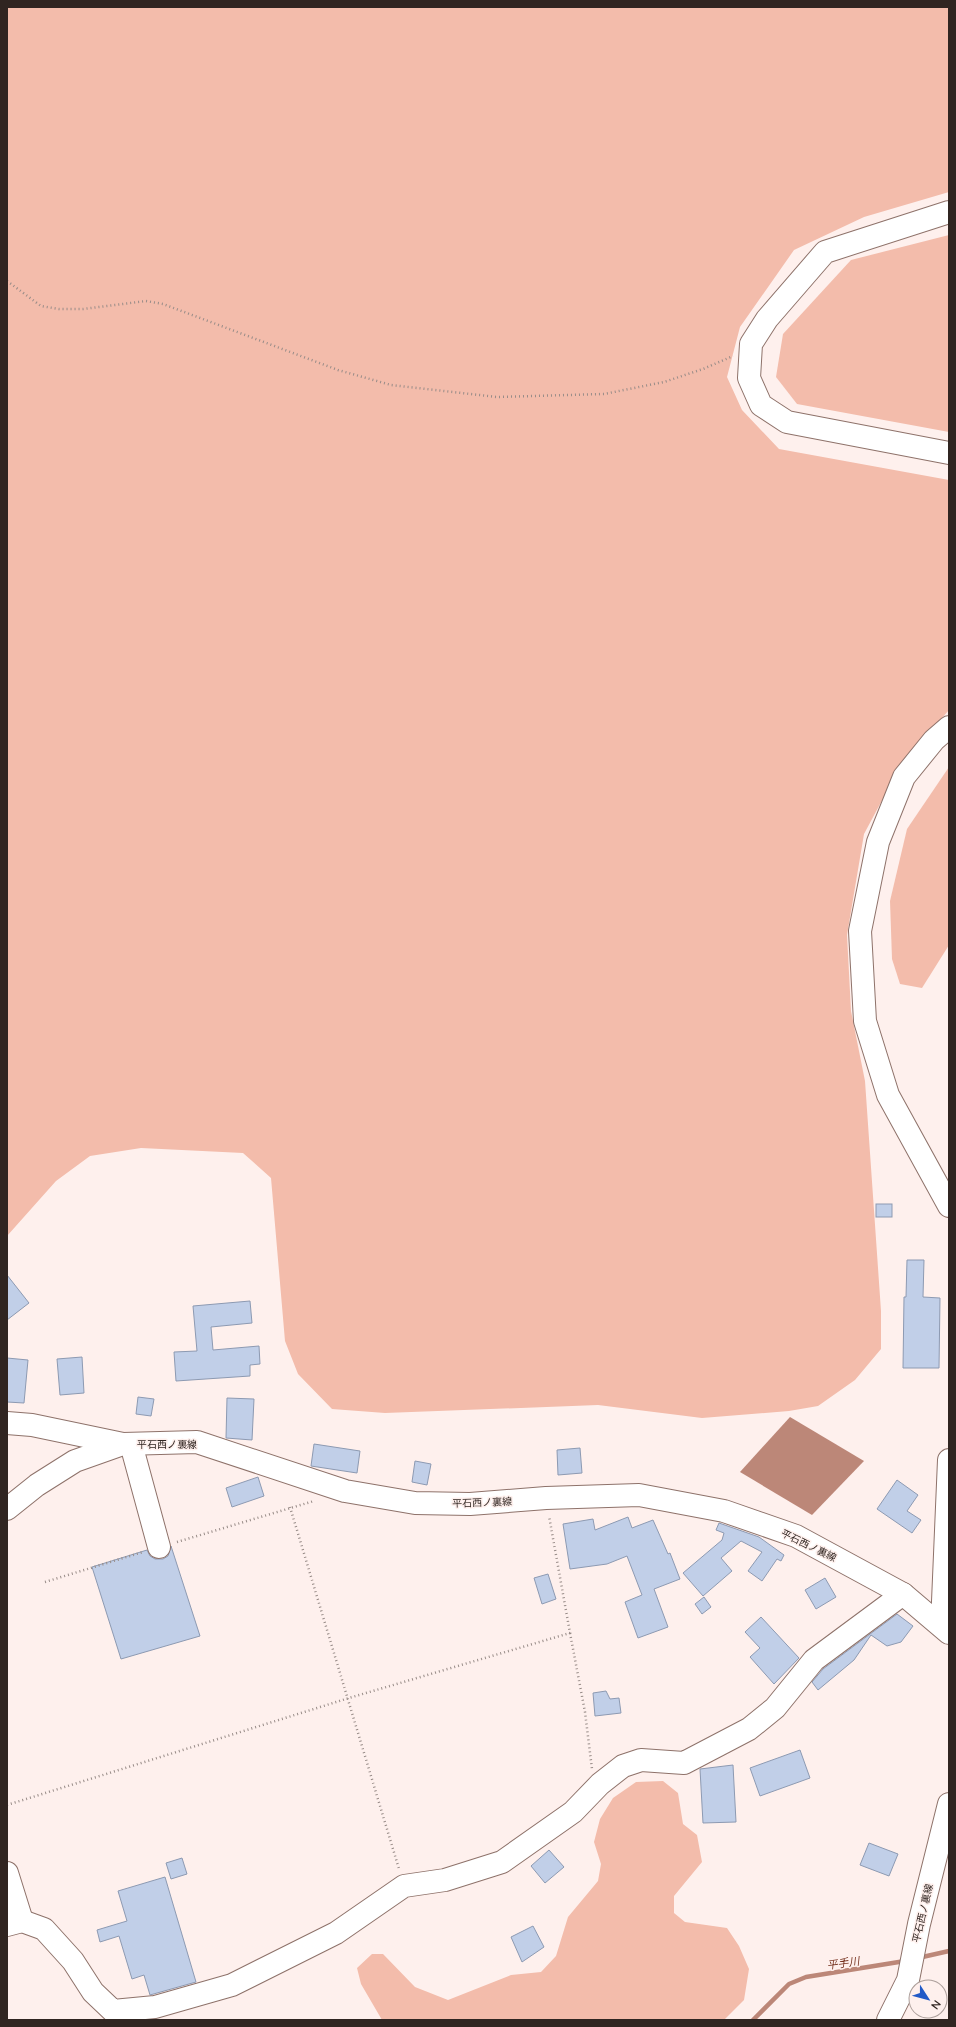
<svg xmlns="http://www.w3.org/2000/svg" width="956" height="2027" viewBox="0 0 956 2027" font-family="Quicksand,'Noto Sans JP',sans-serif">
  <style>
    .green { fill: #f3bcab }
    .water { fill: #bc8778 }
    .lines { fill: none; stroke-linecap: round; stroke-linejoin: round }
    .stream { stroke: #bc8778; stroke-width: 4.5 }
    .building { fill: #c1cfe8; stroke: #8d9ab2 }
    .minor-casing { stroke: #8e726a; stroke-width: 24 }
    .major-casing { stroke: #8e726a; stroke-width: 24 }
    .path { stroke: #988c88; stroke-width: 2.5; stroke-dasharray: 1 3; stroke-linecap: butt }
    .minor { stroke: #fff; stroke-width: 22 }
    .major { stroke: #fff; stroke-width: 22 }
    .labels { text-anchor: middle; stroke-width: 3; stroke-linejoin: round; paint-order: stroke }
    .street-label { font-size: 10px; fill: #302521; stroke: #fef0ed }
    .water-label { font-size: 11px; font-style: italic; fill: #763320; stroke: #fef0ed }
  </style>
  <rect width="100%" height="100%" fill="#fef0ed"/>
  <g class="green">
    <path d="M7,7H949V192L864,217L794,250L740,327L727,377L742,410L779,449L949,480V710L902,763L864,834L847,935L851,1011L865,1081L881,1311V1349L855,1380L818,1406L789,1411L702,1418L598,1405L385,1413L332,1409L298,1374L285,1341L271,1178L243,1153L141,1148L90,1156L56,1181L7,1236Z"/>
    <path d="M949,235V432L797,404L776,377L783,334L851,260Z"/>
    <path d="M949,767V945L922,988L900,984L892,959L890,901L907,829Z"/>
    <path d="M663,1781L678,1793L683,1824L697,1835L702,1862L674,1896V1913L685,1922L727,1928L739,1946L749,1969L744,2000L724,2020H382L361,1984L357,1968L372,1954H383L415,1987L448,2000L511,1975L541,1972L556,1956L568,1917L598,1881L601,1864L594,1842L600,1819L613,1798L636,1782Z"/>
  </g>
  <path class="water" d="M790,1417L864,1461L812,1515L740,1472Z"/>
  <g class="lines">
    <g class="stream">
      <path d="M918,1958L949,1951"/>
      <path d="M753,2020L789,1984L806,1977L905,1961"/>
    </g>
  </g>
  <g class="building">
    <rect x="876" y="1204" width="16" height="13"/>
    <path d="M907,1260H924L923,1297L940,1298L939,1368H903L904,1297H906Z"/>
    <path d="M7,1275L29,1303L7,1320Z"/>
    <path d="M250,1301L252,1323L211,1327L213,1350L259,1346L260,1364L250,1365V1376L176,1381L174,1352L197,1351L193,1306Z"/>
    <path d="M82,1357L84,1393L60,1395L57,1359Z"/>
    <path d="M7,1358L28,1360L24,1403L7,1402Z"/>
    <path d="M138,1397L154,1399L151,1416L136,1414Z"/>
    <path d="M227,1398L254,1399L252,1440L226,1438Z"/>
    <path d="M314,1444L360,1451L357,1473L311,1466Z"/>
    <path d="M580,1448L582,1473L558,1475L557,1450Z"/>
    <path d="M415,1461L431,1464L427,1485L412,1482Z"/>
    <path d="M258,1477L264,1496L232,1507L226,1488Z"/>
    <path d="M897,1480L918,1495L907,1511L921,1520L912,1533L877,1509Z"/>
    <path d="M628,1517L632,1528L653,1520L668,1554L670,1553L680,1579L654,1589L668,1627L638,1638L625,1602L642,1595L627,1556L607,1564L570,1569L563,1524L593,1519L595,1530Z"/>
    <path d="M719,1523L759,1537L784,1555L781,1561L777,1559L762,1581L748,1571L762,1552L741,1541L721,1558L732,1571L703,1596L683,1573L722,1540L724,1533L716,1530Z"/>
    <path d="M171,1546L200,1636L121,1659L92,1567L147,1550L150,1556L155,1559H163L168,1556Z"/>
    <path d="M548,1574L556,1599L542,1604L534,1578Z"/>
    <path d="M825,1578L836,1597L816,1609L805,1590Z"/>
    <path d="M704,1597L711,1607L702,1614L695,1604Z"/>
    <path d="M897,1614L913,1626L901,1642L887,1646L871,1635L854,1660L818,1690L812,1682L823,1669Z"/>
    <path d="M761,1617L799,1658L774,1684L750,1657L760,1648L745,1632Z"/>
    <path d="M606,1691L610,1699L619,1698L621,1713L595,1716L593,1693Z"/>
    <path d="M800,1750L810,1778L760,1796L750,1768Z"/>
    <path d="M733,1765L736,1822L703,1823L700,1769Z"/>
    <path d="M869,1843L898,1854L889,1876L860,1865Z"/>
    <path d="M549,1850L564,1867L545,1883L531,1866Z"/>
    <path d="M182,1858L187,1874L171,1879L166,1863Z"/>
    <path d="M165,1877L196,1982L150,1995L144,1975L132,1979L119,1936L100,1942L97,1930L127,1921L118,1891Z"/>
    <path d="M533,1926L544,1947L522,1962L511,1937Z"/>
  </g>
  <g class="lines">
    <defs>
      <g id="minor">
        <path d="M949,212L825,252L767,319L751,344L749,378L761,405L787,422L949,453"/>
        <path d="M949,727L934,740L904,777L878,842L860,931L865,1021L888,1095L949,1206"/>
        <path d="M7,1423L32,1425L123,1444"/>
        <path d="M131,1444L159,1547"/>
        <path d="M942,1625L949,1460"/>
        <path d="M7,1873L22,1921"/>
        <path d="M7,1925L22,1921L44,1929L73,1961L93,1992L113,2011L155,2007L232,1985L336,1933L404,1886L445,1880L502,1862L573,1812L600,1784L623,1766L641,1760L684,1763L749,1729L775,1708L814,1660L903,1594"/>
      </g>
      <g id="major">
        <path d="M7,1509L37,1485L75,1461L123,1444L197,1442L345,1491L415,1503L470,1504L546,1498L639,1495L724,1511L796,1536L903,1594L949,1633"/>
        <path d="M888,2020L908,1980L919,1924L949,1804"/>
      </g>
    </defs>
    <use href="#minor" class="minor-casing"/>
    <use href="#major" class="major-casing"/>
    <g class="path">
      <path d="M7,281L41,306L59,309H83L146,301L163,304L338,370L391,385L497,397L604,394L664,382L703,369L733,356"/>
      <path d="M290,1507L399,1869"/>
      <path d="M177,1542L314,1501"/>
      <path d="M45,1582L143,1552"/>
      <path d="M570,1633L585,1712L592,1769"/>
      <path d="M7,1805L349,1698L570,1633L549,1516"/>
    </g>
    <use href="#minor" class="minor"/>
    <use href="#major" class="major"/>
  </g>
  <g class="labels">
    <g class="street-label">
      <text x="167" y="1448">平石西ノ裏線</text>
      <text transform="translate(482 1502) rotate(-2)" y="4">平石西ノ裏線</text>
      <text transform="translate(809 1545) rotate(26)" y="4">平石西ノ裏線</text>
      <text transform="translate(922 1913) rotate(-77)" y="4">平石西ノ裏線</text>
    </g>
    <g class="water-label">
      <text transform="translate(843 1963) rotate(-8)" y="4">平手川</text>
    </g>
  </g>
  <rect width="956" height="2027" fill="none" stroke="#302521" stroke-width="16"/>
  <g transform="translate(928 1999) rotate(126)"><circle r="19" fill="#fef0ed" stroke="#ac9f9b"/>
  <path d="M0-3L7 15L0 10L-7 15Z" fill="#225ac7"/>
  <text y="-6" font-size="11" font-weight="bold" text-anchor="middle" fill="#302521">N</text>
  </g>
</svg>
